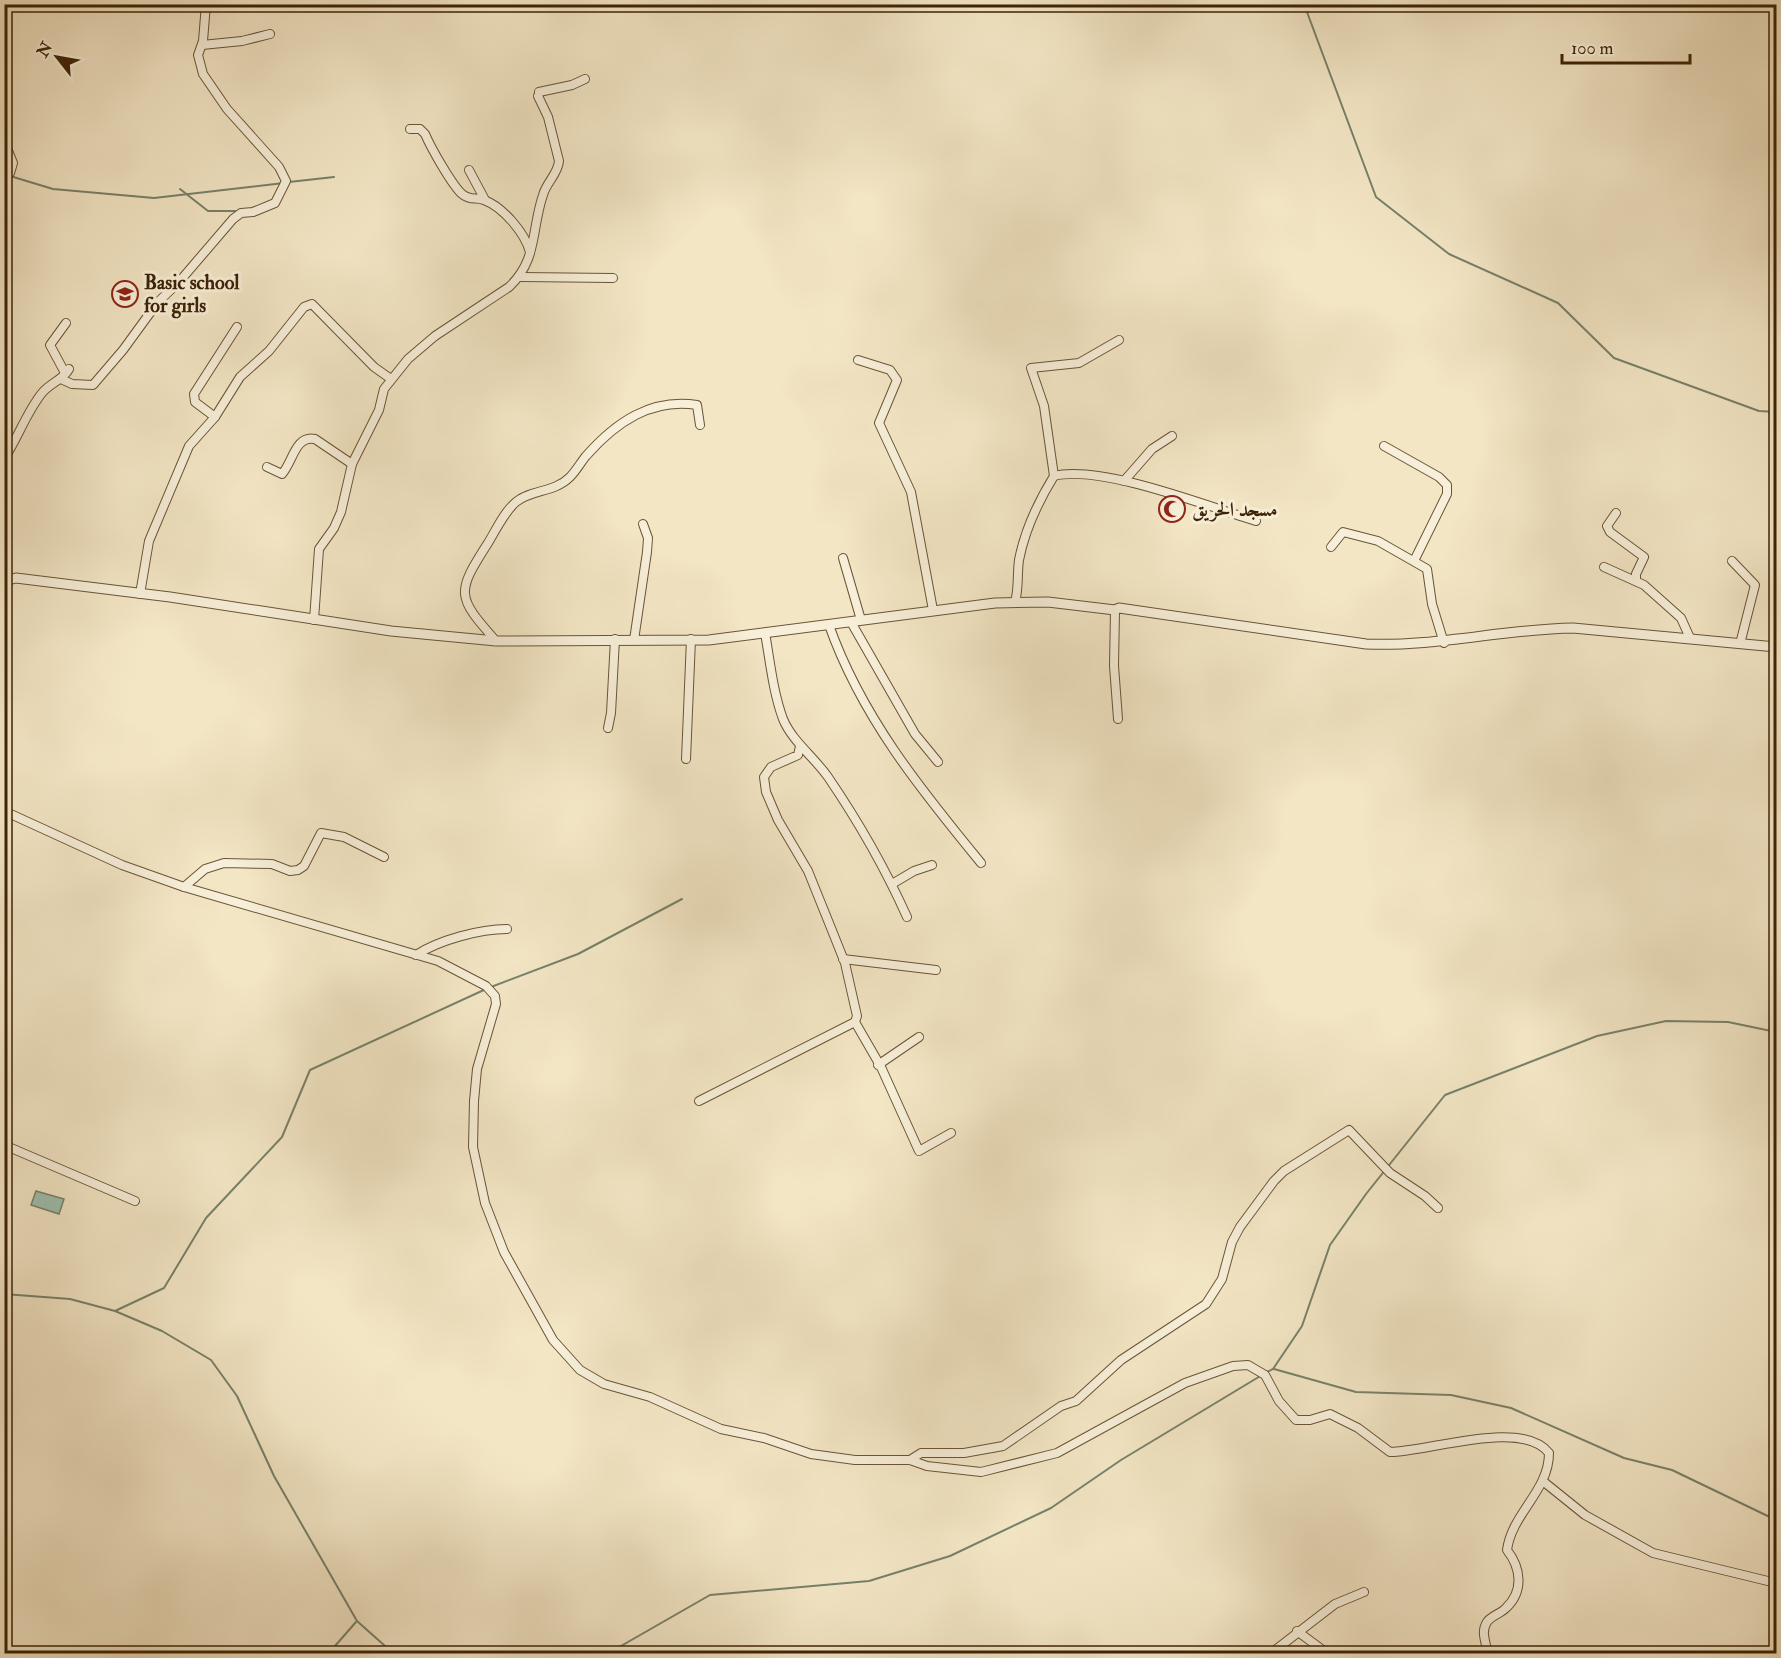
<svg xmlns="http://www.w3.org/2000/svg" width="1781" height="1658" viewBox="0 0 1781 1658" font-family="'IM FELL Double Pica',Amiri,serif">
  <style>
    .water { fill: #9dc0af; stroke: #77816b; stroke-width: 1.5 }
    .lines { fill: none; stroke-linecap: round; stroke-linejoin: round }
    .stream { stroke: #77816b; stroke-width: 2 }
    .minor-casing { stroke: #6a5435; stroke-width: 10 }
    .tertiary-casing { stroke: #6a5435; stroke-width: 11 }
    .minor { stroke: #f7efd9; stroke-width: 8 }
    .tertiary { stroke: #f7efd9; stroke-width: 9 }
    .labels { text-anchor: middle; stroke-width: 6; stroke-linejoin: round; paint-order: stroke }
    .poi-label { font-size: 20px; font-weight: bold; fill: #3d2305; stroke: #f7efd9; text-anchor: start }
  </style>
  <rect width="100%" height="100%" fill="#f3e6c5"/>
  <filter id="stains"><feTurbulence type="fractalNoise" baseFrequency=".00333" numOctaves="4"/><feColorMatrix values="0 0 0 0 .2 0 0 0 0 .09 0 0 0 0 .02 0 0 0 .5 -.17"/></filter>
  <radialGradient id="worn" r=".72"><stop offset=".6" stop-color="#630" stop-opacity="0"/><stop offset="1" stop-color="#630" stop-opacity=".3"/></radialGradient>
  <path class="water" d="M36,1191L64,1199L59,1214L31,1205Z"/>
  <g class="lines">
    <g class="stream">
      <path d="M1304,4L1376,197L1449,254L1558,303L1614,358L1759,411L1776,412"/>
      <path d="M10,176L53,189L154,198L284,183"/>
      <path d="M289,182L334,177"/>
      <path d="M180,189L208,211H235"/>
      <path d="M491,987L578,954L682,899"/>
      <path d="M4,1294L70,1299L115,1311L162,1331L211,1360L237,1396L274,1476L357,1621L394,1654"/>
      <path d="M115,1311L164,1288L206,1218L282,1137L310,1070L486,989"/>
      <path d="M1274,1369L1356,1392L1451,1395L1511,1408L1624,1458L1672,1470L1776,1520"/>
      <path d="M1267,1372L1273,1369L1302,1326L1330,1245L1366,1194L1445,1095L1597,1036L1666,1021L1728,1022L1776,1032"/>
      <path d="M328,1654L356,1622"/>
      <path d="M607,1654L710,1595L869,1581L950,1556L1051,1508L1121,1460L1262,1375"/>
    </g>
    <defs>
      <g id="minor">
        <path d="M202,45L242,41L270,34"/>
        <path d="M539,92L572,85L585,79"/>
        <path d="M410,129H420L425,134C431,148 452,185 462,194C470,201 476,197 484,200C503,207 525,233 530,252"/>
        <path d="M4,141L13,163L10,173L4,175"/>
        <path d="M469,170L485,200"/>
        <path d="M520,277L613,278"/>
        <path d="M858,360L890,370L897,380L879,423L911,492L933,610"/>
        <path d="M65,373L50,345L66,323"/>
        <path d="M61,379L72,384L93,385L123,350L158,302L179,282L233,219L241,213L253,212L275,203L286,181L279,167L227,109L203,74L198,55L203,41L206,4"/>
        <path d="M215,417L195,402L194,394L237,327"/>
        <path d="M1384,446L1439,477L1447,485V494L1414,561"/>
        <path d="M4,459C18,438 26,413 42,393C50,383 63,380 69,369"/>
        <path d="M267,467L282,474C293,462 295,435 315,439L352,464"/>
        <path d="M1054,476L1044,406L1031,368L1079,363L1119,340"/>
        <path d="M1124,481L1152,449L1172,436"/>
        <path d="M1616,513L1607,526L1610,532L1644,557L1636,574V580"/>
        <path d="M1331,547L1343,532L1378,541L1427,569L1432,604L1444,643"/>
        <path d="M843,558L861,620"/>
        <path d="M1732,561L1755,585L1740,644"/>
        <path d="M1604,567L1644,585L1681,618L1690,638"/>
        <path d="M140,594L149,541L189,446L215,417L240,377L269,351L304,307L312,304L374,367L391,379"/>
        <path d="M1015,602C1019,588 1017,574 1019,560C1025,529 1038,502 1054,476C1100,464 1207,506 1256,521"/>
        <path d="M1115,610L1114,666L1118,719"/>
        <path d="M314,620L319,549L334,528L341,512L352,464L379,410L384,389L408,359L435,336L509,287C538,260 531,230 543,195C546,183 558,174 559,161L548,117L538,96"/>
        <path d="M851,622L915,734L938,762"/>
        <path d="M829,625C861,716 921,790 981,863"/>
        <path d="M765,633C770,661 773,692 783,719C792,741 814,757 828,777C858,821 885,868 907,917"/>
        <path d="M634,640L647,552L648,538L643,524"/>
        <path d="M496,641C456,596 456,593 488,543C496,530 504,512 516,502C532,489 554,493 570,477C576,471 581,462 586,456C616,422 651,398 697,405L700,425"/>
        <path d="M608,728L611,713L615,639"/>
        <path d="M800,746L798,755L771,767L764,777L766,792L778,820L808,871L833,933L845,963L857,1016L855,1022L881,1067L919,1151L951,1133"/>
        <path d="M686,759L691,639"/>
        <path d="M4,811L122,865L184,887L438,961L486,986L495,996L496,1004L477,1069L474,1101L473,1147L485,1203L504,1252L553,1340L580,1370L604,1384L650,1397L721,1429L764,1438L811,1454L855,1460H910L927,1466L981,1472L1057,1453L1185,1383L1233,1366L1248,1365L1265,1375L1279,1401L1296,1420H1310L1330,1414L1358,1428L1390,1452C1428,1452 1522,1418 1549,1453C1549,1491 1512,1513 1507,1550C1521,1568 1524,1591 1506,1608C1500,1614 1491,1616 1487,1622C1480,1633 1487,1642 1487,1654"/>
        <path d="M892,884L914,871L932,865"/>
        <path d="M184,887L205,869L224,863L272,864L290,871L298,870L304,866L321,833L344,837L384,857"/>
        <path d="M416,955C439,940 480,929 507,929"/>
        <path d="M843,959L936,970"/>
        <path d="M878,1065L919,1037"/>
        <path d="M699,1101L855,1022"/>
        <path d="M4,1145L135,1201"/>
        <path d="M910,1460L921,1453H964L1003,1446L1061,1406L1076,1401L1121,1360L1206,1304L1222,1279L1232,1242L1240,1227L1274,1181L1284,1171L1349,1130L1390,1173L1425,1196L1438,1208"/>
        <path d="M1544,1482L1585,1515L1653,1553L1776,1583"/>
        <path d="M1297,1631L1328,1654"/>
        <path d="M1270,1654L1335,1604L1364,1592"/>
      </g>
      <path id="tertiary" d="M4,581L16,578L170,597L391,631L496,641L709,640L995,603L1048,602L1115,610L1119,608L1366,644C1436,647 1504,629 1573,628L1776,647"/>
    </defs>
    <use href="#minor" class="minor-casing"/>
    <use href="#tertiary" class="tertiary-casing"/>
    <use href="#minor" class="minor"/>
    <use href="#tertiary" class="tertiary"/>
  </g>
  <defs>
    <symbol id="school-ring" viewBox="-11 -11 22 22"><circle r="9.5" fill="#f7efd9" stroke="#8f2418" stroke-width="1.5"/><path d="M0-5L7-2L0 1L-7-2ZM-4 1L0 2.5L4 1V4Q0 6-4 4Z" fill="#8f2418"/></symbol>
    <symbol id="mosque-ring" viewBox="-11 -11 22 22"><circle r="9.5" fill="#f7efd9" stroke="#8f2418" stroke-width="1.5"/><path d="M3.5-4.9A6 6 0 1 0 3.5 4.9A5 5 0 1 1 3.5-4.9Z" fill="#8f2418"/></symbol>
  </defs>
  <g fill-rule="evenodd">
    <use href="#school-ring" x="110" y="279" width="30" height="30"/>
    <use href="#mosque-ring" x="1157" y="494" width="30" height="30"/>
  </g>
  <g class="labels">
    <g class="poi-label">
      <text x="144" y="289">Basic school<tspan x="144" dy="23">for girls</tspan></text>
      <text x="1192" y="516">مسجد الحريق</text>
    </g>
  </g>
  <rect width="1781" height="1658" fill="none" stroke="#f3e6c5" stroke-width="24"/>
  <rect x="6" y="6" width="1769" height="1646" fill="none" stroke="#3d2305" stroke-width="3"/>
  <rect x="12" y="12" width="1757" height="1634" fill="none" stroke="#3d2305" stroke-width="1.5"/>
  <g transform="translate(57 57) rotate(301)" stroke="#f7efd9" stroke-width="4.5" paint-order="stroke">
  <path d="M0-4.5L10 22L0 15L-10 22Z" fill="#3d2305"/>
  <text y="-9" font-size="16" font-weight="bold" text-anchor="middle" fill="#3d2305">N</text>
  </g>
  <path d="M1562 54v9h128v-9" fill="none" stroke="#3d2305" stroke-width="3"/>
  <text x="1571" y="54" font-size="18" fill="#3d2305" stroke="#f7efd9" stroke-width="4.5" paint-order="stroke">100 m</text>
  <rect width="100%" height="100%" filter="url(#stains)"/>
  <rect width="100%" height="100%" fill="url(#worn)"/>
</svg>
